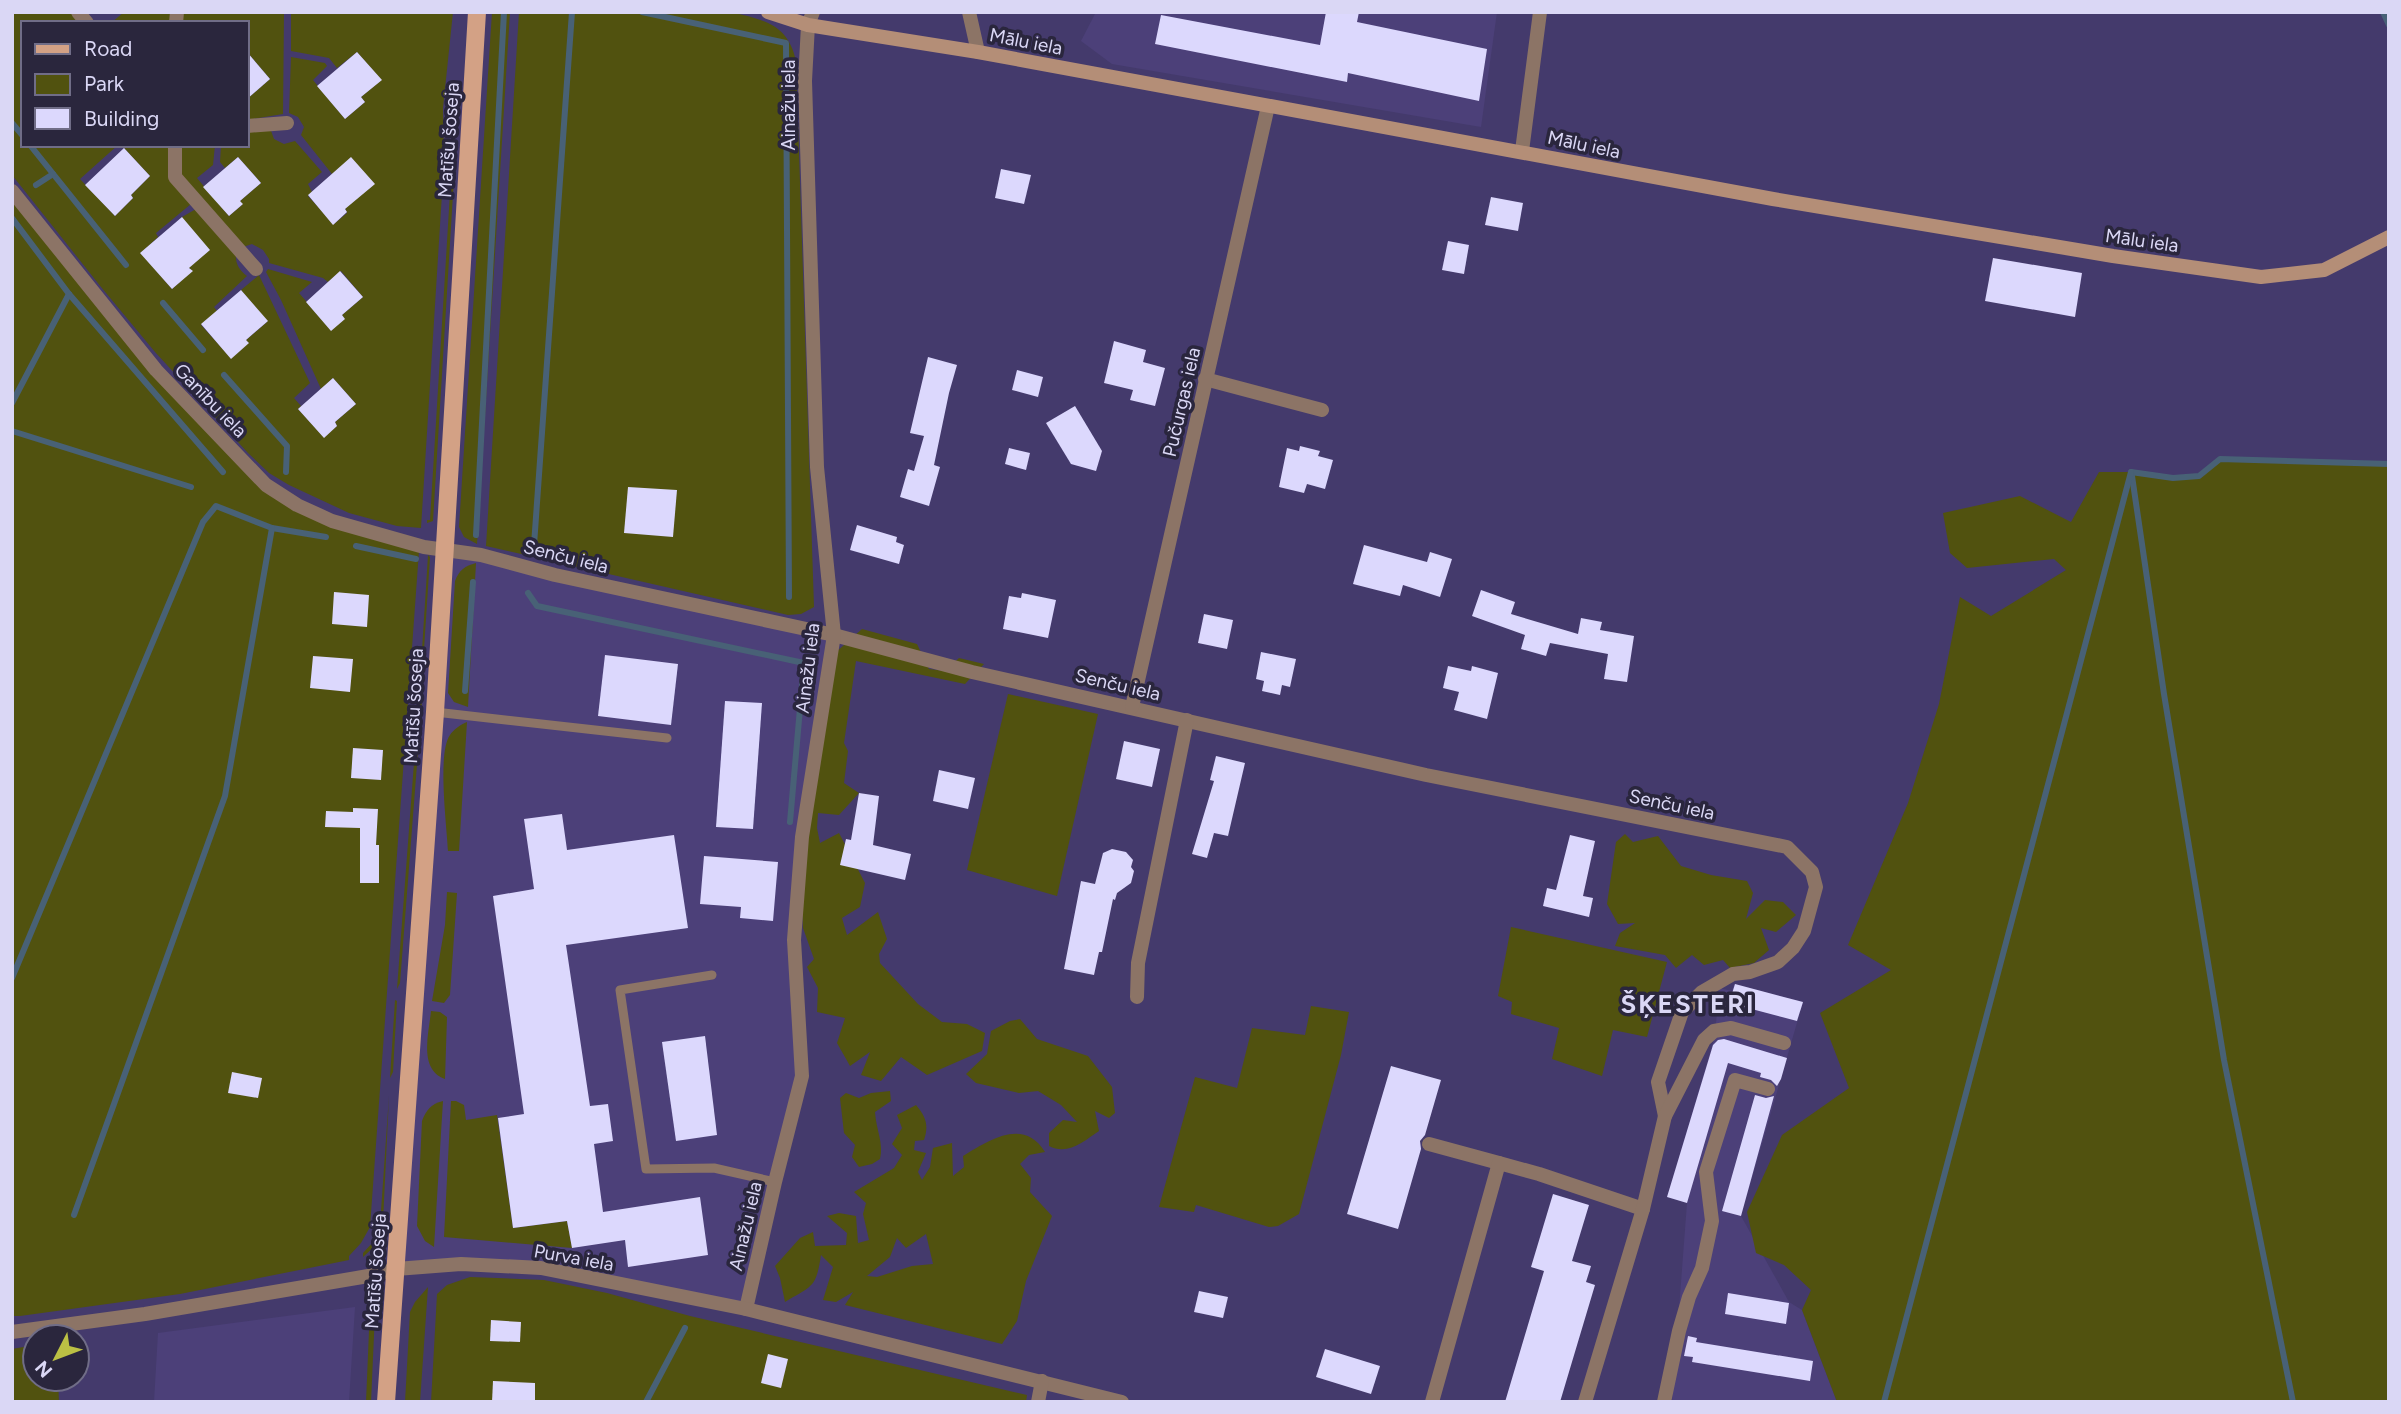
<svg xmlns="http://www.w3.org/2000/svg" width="2401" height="1414" viewBox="0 0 2401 1414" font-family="Figtree,sans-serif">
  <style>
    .built { fill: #4c4079 }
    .green { fill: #51520f; fill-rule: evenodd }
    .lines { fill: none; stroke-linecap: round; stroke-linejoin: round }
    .stream { stroke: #486176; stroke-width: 6 }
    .building { fill: #dcd8fd }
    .lane { stroke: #8c7466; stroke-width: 9 }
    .street { stroke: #8c7466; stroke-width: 14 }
    .secondary { stroke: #b48e77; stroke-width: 14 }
    .primary { stroke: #d3a185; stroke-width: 18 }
    .labels { text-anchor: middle; stroke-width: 7; stroke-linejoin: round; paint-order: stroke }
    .street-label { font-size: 19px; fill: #dad7f5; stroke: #2a263d }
    .district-label { font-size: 26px; font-weight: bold; letter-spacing: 2px; fill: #dad7f5; stroke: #2a263d }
  </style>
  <rect width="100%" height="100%" fill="#443a6c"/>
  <g class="built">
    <path d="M1096,12H1497L1481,127L1112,64L1081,41Z"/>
    <path d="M443,548L834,635L794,939L802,1076L746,1309L541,1268L396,1269Z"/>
    <path d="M1734,984L1803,1002L1741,1216L1789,1302L1802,1310L1837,1402H1672L1687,1203L1667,1197L1715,1036L1719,988L1732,991Z"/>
    <path d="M355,1307L349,1402H154L158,1333Z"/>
  </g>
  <g class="green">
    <path d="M12,12H74L84,23H23V145H118L80,179L115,216L133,198L131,195L150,176L124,148L128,145H168C168,178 170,179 191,204L156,233L158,237L141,253L172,289L192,271L189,268L182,217L196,209L236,253C235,263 239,270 247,276L214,307L217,311L201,325L231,358L248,343L246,340L267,322L241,290L259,275L310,383L294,398L301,406L298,409L324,437L337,426L335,422L356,404L333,378L321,389L281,300L266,272L268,269L312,282L299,293L331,330L344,319L342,315L363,297L341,271L328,282L323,278L269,263V259L263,250L252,244L243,247L180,175L178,145H215L213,165L197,178L229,216L242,205L240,201L261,183L238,157L225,168L220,162L221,145H247V129L270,128L274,139L284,144L295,141L322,172L308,184L312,192L308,196L334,224L347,213L332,174L301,135L304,127L298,117L289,113L291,57L325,63L327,66L313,80L345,119L365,102L361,97L381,80L357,52L337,68L329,58L291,51V12H453L443,108L444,162L421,528L397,526L349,513L289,485L269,473L248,453L155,352L101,287L12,175Z"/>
    <path d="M124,12H171L170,23H111Z"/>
    <path d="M181,12H284L283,114L247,120V99L270,79L247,52V23H181Z"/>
    <path d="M492,12H510L477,544L464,537L459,527Z"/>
    <path d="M519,12H731C764,20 788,24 796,61L814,607L801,614L788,615L486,546Z"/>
    <path d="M452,160L455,161L433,521L427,523V520H430Z"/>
    <path d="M12,198L269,493L419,551L370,1227L361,1243L349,1256V1260L180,1294L20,1316H12Z"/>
    <path d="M2220,459L2389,464V1402H1837L1802,1310L1811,1290L1784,1265L1756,1253L1747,1212L1782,1135L1849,1088L1820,1013L1891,970L1848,945L1908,803L1939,704L1960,597L1991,616L2066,570L2054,559L1967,568L1950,553L1943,513L2020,496L2071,522L2099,472H2131L2173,478L2199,476Z"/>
    <path d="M428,555L430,557L423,665L421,666Z"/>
    <path d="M476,563L468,707L454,702L448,693L455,581C459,570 465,566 476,563Z"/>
    <path d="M862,629L917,644L929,669L945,671L959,658L984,664L965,684L856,661L844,743L848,751L844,783L859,793L839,815L818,813L817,828L820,843L839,833L865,883L860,907L842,918L847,935L878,912L887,939L879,954L880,963L918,1004L942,1022L967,1024L985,1033L982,1051L927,1075L901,1057L881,1081L861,1075L870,1052L850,1066L837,1043L845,1018L817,1012L818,988L807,967L814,959L803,928L801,893L826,661Z"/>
    <path d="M420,683L423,687L400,983L397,989Z"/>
    <path d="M1008,694L1098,714L1057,896L967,870Z"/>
    <path d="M467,722L459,851H448C447,827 437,753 450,735C453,730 461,724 467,722Z"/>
    <path d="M1625,834L1633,842L1658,836L1681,866L1711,875L1747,881L1753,893L1746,919L1765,900L1783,902L1796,915L1776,932L1761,928L1769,950L1754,963L1730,968L1723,960L1704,965L1692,955L1676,968L1665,955L1615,946L1620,933L1635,923L1618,924L1607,904L1616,842Z"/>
    <path d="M447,892L457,893L450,995L444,1003L432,1001L445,925Z"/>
    <path d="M1511,927L1667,962L1647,1037L1613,1030L1602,1076L1552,1059L1559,1028L1511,1014L1512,1002L1498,996Z"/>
    <path d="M395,1000L397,1001L393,1072L390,1078Z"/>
    <path d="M1311,1006L1349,1012L1341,1055L1299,1214L1278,1226L1269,1227L1196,1205L1194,1212L1159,1207L1195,1077L1237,1088L1252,1028L1305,1035Z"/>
    <path d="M431,1011L440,1012L447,1017L445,1079C418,1069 429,1033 431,1011Z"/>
    <path d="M1020,1019L1037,1039L1088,1056L1112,1087L1115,1113L1109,1118L1095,1111L1099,1131C1084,1141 1068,1156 1049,1146V1133L1063,1120L1077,1122L1061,1105L1038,1091L1019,1093L976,1083L966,1074L987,1054L991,1031L1010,1021Z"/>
    <path d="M890,1091L891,1101L875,1112C876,1129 884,1144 880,1159L872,1164L859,1167L852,1157L855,1145L844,1133L840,1098L846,1093L859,1098L871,1093Z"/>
    <path d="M389,1096L383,1222L375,1246L363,1257V1253L374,1241L380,1225Z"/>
    <path d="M443,1101L434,1247L425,1241L417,1226L422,1121C426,1110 431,1104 443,1101Z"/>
    <path d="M451,1101H456L464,1105L466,1120L497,1115L513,1228L567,1221L572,1248L444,1237Z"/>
    <path d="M916,1105C926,1117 929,1125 924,1140L915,1141L914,1150L926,1153L918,1172L922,1180L930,1167L933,1148L952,1143L953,1176L964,1167L963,1156C989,1140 1024,1117 1045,1152L1029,1155L1020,1164L1031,1178L1030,1192L1052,1216L1026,1281L1017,1321L1002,1344L845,1305L853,1292L836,1302L823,1300L833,1267L821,1255C816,1288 813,1285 785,1302L780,1278L775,1266L800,1238L813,1232L815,1246L846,1245L847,1233L827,1216L839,1213L856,1216L858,1243L869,1240L863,1214L866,1203L854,1192L894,1168L902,1155L892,1144L902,1128L897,1115ZM926,1234L933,1264L912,1266L877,1277L867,1276L890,1257L897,1238L906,1248Z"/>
    <path d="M470,1277L544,1280L607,1293L690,1316L1027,1395L1026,1402H431L437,1294L447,1285Z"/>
    <path d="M428,1287L420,1402H405L410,1312L415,1302Z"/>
    <path d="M370,1307L375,1313L371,1402H366Z"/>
    <path d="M35,1345V1379H58L59,1402H12V1349Z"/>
  </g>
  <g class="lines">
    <g class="stream">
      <path d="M642,12L786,43L789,597"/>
      <path d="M2383,12L2389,25"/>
      <path d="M12,123L23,136"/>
      <path d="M30,145L126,265"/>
      <path d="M36,185L53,174"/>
      <path d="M12,218L69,294L223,472"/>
      <path d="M163,303L203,350"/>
      <path d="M224,375L287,446L286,472"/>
      <path d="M12,403L69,294"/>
      <path d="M12,431L191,487"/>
      <path d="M2131,472L2173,478L2199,476L2220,459L2389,464"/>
      <path d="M2132,476L2164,694L2224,1060L2293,1402"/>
      <path d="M476,535L504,12"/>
      <path d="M534,545L572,12"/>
      <path d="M356,546L416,559"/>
      <path d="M528,593L537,606L804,663L790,822"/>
      <path d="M465,691L473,582"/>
      <path d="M12,978L203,522L216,506L272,528L326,537"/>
      <path d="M74,1215L225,796L272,528"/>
      <path d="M646,1402L685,1328"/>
      <path d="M1884,1402L2131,472"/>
    </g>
  </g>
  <g class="building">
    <path d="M1326,12H1359L1357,22L1487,49L1479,101L1348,73L1347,82L1155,44L1161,15L1320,45Z"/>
    <path d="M247,52L270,79L247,99Z"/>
    <path d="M357,52L382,80L361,97L365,102L345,119L317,86Z"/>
    <path d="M124,148L150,176L131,195L133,198L115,216L85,185Z"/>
    <path d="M238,157L261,183L240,201L243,204L229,216L203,187Z"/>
    <path d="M351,157L375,184L345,209L347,212L333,225L308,195Z"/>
    <path d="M1001,169L1031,175L1024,204L995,198Z"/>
    <path d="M1491,197L1523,203L1518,231L1485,225Z"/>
    <path d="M182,217L210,250L189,268L193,271L172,289L140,253Z"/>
    <path d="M1448,241L1469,245L1464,274L1442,270Z"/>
    <path d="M1993,258L2082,273L2075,317L1985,301Z"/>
    <path d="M340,271L363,297L342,315L345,319L331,331L306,302Z"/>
    <path d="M241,290L268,321L246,340L249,343L231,359L201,324Z"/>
    <path d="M1114,341L1146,350L1143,362L1165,368L1155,406L1130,400L1133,390L1104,383Z"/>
    <path d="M928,357L957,365L949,393L934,465L940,467L929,506L900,497L908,469L914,471L924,436L910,433Z"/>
    <path d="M1017,370L1043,377L1038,397L1012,390Z"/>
    <path d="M333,378L356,404L335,422L337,426L324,438L298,409Z"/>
    <path d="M1075,406L1102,451L1096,471L1071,464L1046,423Z"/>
    <path d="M1300,446L1320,451L1318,456L1333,460L1325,489L1307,484L1304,493L1279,487L1287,448L1299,451Z"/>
    <path d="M1009,448L1030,453L1026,470L1005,464Z"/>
    <path d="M628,487L677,490L673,537L624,533Z"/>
    <path d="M857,525L897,537L896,542L904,545L899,564L850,550Z"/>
    <path d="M1364,545L1427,562L1430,552L1452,559L1440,597L1403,585L1400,596L1353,584Z"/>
    <path d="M1481,590L1515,602L1511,614L1578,634L1581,618L1602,622L1600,630L1634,636L1627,682L1604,679L1608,654L1550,643L1546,656L1521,649L1525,635L1472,616Z"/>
    <path d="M334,592L369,595L367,627L332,624Z"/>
    <path d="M1022,593L1056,600L1048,638L1003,629L1009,596L1021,598Z"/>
    <path d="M1204,614L1233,620L1227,649L1198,643Z"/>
    <path d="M1261,652L1296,659L1290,687L1282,685L1280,695L1262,691L1264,681L1256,679Z"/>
    <path d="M605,655L678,664L671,725L598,716Z"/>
    <path d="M313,656L353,659L350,692L310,688Z"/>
    <path d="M1448,666L1471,671L1472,666L1498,673L1487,719L1454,710L1459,692L1443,688Z"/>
    <path d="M725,701L762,703L753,829L716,827Z"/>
    <path d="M1124,741L1160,749L1152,787L1116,779Z"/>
    <path d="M353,748L383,750L381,780L351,778Z"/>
    <path d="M1216,756L1245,763L1228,836L1214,833L1207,858L1192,854L1214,781L1210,780Z"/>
    <path d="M939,770L975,778L968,809L933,801Z"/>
    <path d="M859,793L879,796L873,845L911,854L905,880L840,865L846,839L851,840Z"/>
    <path d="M353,808L378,809L376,845H379V883H360V828L325,827L326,811L353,812Z"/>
    <path d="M562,814L567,850L674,835L688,928L566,945L590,1106L608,1104L613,1141L594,1144L603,1212L700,1197L708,1255L628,1267L625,1240L572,1248L567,1221L513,1228L498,1118L524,1114L493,896L534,889L524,819Z"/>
    <path d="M1570,835L1595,841L1583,896L1593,898L1589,917L1543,906L1547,888L1556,890Z"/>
    <path d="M1112,849L1126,852L1133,860L1131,867L1134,871L1131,883L1117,893L1115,900L1113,899L1102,952H1099L1094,975L1064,969L1081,881L1095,884L1103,853Z"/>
    <path d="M704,856L778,862L773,921L740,918L741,907L700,904Z"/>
    <path d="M1735,984L1803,1002L1797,1021L1729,1003Z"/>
    <path d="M705,1036L717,1135L676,1141L662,1042Z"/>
    <path d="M1724,1039L1787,1058L1781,1079L1777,1086L1771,1080L1760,1077L1761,1073L1728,1063L1687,1203L1667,1197L1713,1045L1718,1040Z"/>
    <path d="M1391,1066L1441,1080L1425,1135L1420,1141L1421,1149L1398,1229L1347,1214Z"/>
    <path d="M232,1072L262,1078L258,1098L228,1093Z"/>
    <path d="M1755,1095L1766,1098L1774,1096L1741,1216L1722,1211Z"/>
    <path d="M1553,1194L1589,1205L1572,1261L1591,1266L1586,1282L1595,1285L1560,1402H1505L1544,1271L1531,1267Z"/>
    <path d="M1199,1291L1228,1297L1223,1318L1194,1312Z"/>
    <path d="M1728,1293L1789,1303L1786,1324L1725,1314Z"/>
    <path d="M491,1320L521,1322L520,1342L490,1341Z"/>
    <path d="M1688,1336L1697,1338L1696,1342L1813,1361L1810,1381L1692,1362L1693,1357L1684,1356Z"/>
    <path d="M1325,1349L1380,1366L1371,1394L1316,1377Z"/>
    <path d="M768,1354L788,1359L781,1388L761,1383Z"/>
    <path d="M493,1381L535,1383V1402H492Z"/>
  </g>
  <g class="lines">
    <g class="lane">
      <path d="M435,712L667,738"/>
      <path d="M712,975L620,990L646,1169L714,1168L775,1182"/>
    </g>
    <g class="street">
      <path d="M78,12L87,23"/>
      <path d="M969,12L978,52"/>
      <path d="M176,23L177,12"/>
      <path d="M247,126L287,123"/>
      <path d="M175,145V177L256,269"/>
      <path d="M1522,151L1540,12"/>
      <path d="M12,191L156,370L266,485L297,505L332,521L424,547L481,555L555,575L834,635L972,672L1426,775L1787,847L1812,872L1816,887L1804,931L1793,948L1778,962L1750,972L1733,974L1702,992L1682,1012L1658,1082L1665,1116"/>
      <path d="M1205,379L1322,410"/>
      <path d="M1132,707L1268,106"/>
      <path d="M1137,997L1138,963L1187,720"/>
      <path d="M1429,1144L1499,1163"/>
      <path d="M746,1309L775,1182L802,1076L794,940L802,837L834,635L817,467L805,81L808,25L813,12"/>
      <path d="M12,1332L145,1314L374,1275L396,1269L461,1264L541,1268L746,1309L1122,1402"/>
      <path d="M1038,1402L1042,1381"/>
      <path d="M1432,1402L1499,1163L1539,1174L1643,1209"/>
      <path d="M1585,1402L1643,1209L1665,1116L1704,1040L1714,1031L1731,1028L1784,1043"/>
      <path d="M1664,1402L1679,1331L1689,1297L1702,1268L1712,1221L1706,1172L1735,1080L1768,1089"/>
    </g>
    <path class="secondary" d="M768,12L808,25L978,52L1773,199L2113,256L2261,277L2324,270L2389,237"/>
    <path class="primary" d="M386,1402L435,712L477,12"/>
  </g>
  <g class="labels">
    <g class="street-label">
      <text transform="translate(1026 41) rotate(11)" y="7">Mālu iela</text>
      <text transform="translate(788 105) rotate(-90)" y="7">Ainažu iela</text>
      <text transform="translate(448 140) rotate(-86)" y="7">Matīšu šoseja</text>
      <text transform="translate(1584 144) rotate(12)" y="7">Mālu iela</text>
      <text transform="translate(2142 240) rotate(8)" y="7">Mālu iela</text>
      <text transform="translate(211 400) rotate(46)" y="7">Ganību iela</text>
      <text transform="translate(1181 402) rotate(-77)" y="7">Pučurgas iela</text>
      <text transform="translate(566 556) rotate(14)" y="7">Senču iela</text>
      <text transform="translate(807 668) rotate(-83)" y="7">Ainažu iela</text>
      <text transform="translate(1118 684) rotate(13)" y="7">Senču iela</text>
      <text transform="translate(413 706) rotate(-87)" y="7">Matīšu šoseja</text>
      <text transform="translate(1672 804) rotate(12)" y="7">Senču iela</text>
      <text transform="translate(745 1226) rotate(-77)" y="7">Ainažu iela</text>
      <text transform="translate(574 1257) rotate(10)" y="7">Purva iela</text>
      <text transform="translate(375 1271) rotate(-86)" y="7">Matīšu šoseja</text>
    </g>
    <g class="district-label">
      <text x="1688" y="1013">ŠĶESTERI</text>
    </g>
  </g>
  <rect width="2401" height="1414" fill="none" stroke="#dad7f5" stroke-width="28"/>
  <rect x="21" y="21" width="228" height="126" fill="#2a263d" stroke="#706d87" stroke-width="2"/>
  <rect x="35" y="44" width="35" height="10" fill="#d3a185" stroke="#706d87" stroke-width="2"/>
  <text x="84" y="56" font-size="21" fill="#dad7f5">Road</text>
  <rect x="35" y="74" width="35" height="21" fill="#51520f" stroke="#706d87" stroke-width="2"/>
  <text x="84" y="91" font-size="21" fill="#dad7f5">Park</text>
  <rect x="35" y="108" width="35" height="21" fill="#dcd8fd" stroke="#706d87" stroke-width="2"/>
  <text x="84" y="126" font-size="21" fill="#dad7f5">Building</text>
  <g transform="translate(56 1358) rotate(228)"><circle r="33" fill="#2a263d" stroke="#706d87" stroke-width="2"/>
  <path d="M0-5L12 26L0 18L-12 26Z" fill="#bbc044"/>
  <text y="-10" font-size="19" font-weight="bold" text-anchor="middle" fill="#dad7f5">N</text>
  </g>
</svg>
